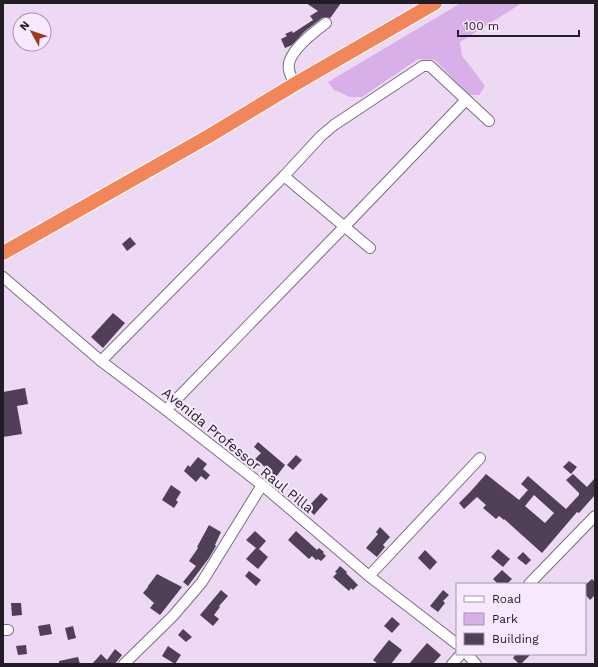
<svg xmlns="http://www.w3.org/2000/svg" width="598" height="667" viewBox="0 0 598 667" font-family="'Work Sans',sans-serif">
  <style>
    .green { fill: #d9afe9 }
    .building { fill: #503f56; fill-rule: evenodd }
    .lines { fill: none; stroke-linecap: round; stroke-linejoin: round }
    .minor-casing { stroke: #7d6b84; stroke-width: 12 }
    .highway-casing { stroke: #fff; stroke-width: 16 }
    .minor { stroke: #fff; stroke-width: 10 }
    .highway { stroke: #f1865a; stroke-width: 14 }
    .labels { text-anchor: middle; stroke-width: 4; stroke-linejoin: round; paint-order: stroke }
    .street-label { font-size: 14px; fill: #231b25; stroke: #f8e8fe }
  </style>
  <rect width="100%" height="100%" fill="#edd9f4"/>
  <path class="green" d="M461,3H522L460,42L462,56L474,71L485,86L479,95H469L435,60L418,59L362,97H350L334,90L328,82Z"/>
  <g class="building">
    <path d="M306,3H341L331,17L330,18L326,17L322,18L304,32L292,45L285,48L281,39L287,36L285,34L292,31L293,33L313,20L310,16L318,11Z"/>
    <path d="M130,237L136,244L127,251L122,244Z"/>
    <path d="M113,313L125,323L103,348L91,337Z"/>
    <path d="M25,388L28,404L17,406L22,434L3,437V392Z"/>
    <path d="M258,442L285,465L276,477L269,472L270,471L255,459L261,453L254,447Z"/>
    <path d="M296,455L302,460L293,470L287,465Z"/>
    <path d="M198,457L207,464L203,469L210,475L206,480L201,476L196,482L184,471L188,465L190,467Z"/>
    <path d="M569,461L577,467L571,474L563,467Z"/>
    <path d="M486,474L519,500L528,490L521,484L528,476L566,509L579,495V493L566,480L573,474L587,487L595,478V495L579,513L577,512L542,553L504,519V520L499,516L496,519L483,508L486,505L477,497L464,509L459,503L471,491ZM534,495L554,513L545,523L525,506Z"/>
    <path d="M171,485L181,492L176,500L178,502L174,508L162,500Z"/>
    <path d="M321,493L328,499L314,515L307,508Z"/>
    <path d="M209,525L221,532L215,545L216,546L209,558L188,586L183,582L196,566L189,561L198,548L197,547Z"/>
    <path d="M380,527L390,537L383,545L385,547L377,557L366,548L378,534L376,532Z"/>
    <path d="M255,531L266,541L259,549L268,557L258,569L246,559L256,548L246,540Z"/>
    <path d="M296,531L317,550L319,548L324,552L323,553L326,556L321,561L318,559L316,560L312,556L309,559L288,540Z"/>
    <path d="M498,549L510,559L503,567L491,557Z"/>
    <path d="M425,550L437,562L430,570L418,558Z"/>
    <path d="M523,552L531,560L526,565L517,558Z"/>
    <path d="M340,566L347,572L346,573L358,585L353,590L351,588L349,591L333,577L337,573L335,572Z"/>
    <path d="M502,570L512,579L507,584H498L493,579Z"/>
    <path d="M249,571L261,580L256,586L245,576Z"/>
    <path d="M157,574L182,587L160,615L150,608L154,603L143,593L148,587V586Z"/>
    <path d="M592,579L595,582V595L590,600L585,594V585Z"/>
    <path d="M221,590L228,596L219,606L220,607L214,615L219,619L213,626L200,615Z"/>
    <path d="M443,590L449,595L443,601L445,603L438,612L430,606Z"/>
    <path d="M11,603H21L22,615L12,616Z"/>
    <path d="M392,617L400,624L392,633L384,626Z"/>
    <path d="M50,624L52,634L40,636L38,626Z"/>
    <path d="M73,626L76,638L68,640L65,628Z"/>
    <path d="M183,629L192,637L186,642L178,635Z"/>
    <path d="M389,640L402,650L391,664H378L373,660Z"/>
    <path d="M427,643L441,655L433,664H409Z"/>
    <path d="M26,645L27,654L18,655L16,646Z"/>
    <path d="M168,646L181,655L175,664L162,656Z"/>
    <path d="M115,649L122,655L115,664H92L101,654L107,660Z"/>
    <path d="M516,654H531L521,664H519L513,658Z"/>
    <path d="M78,657L80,664H59V661Z"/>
  </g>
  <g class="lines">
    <defs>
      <g id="minor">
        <path d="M295,84C293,80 290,75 289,70C285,53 314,32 326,23"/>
        <path d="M284,176L370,248"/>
        <path d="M3,277L101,361L166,410L262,485L369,576L457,644"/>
        <path d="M101,361L284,176L321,136L334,125L423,66H430L489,121"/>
        <path d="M166,410L345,226L466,100"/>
        <path d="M369,576L480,458"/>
        <path d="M529,584L595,516"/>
        <path d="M3,630H8"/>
        <path d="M467,654L476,664"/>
        <path d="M124,664L173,616L202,582L262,485"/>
        <path d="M452,664L461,654"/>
      </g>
      <path id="highway" d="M3,253L209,136L295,84L435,3"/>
    </defs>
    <use href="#minor" class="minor-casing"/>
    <use href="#highway" class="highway-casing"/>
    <use href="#minor" class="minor"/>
    <use href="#highway" class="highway"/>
  </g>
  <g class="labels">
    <g class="street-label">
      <text transform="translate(238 450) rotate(39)" y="5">Avenida Professor Raul Pilla</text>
    </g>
  </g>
  <rect width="598" height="667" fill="none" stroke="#231b25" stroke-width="8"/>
  <rect x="456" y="583" width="130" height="72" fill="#f8e8fe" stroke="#a396a7"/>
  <rect x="464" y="596" width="20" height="6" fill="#ffffff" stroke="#a396a7"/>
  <text x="492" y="603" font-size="12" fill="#231b25">Road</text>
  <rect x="464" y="613" width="20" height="12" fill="#d9afe9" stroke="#a396a7"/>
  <text x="492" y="623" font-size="12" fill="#231b25">Park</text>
  <rect x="464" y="633" width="20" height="12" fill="#503f56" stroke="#a396a7"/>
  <text x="492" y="643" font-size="12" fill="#231b25">Building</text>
  <g transform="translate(32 32) rotate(310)"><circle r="19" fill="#f8e8fe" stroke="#a396a7"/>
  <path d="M0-3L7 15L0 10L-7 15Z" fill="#a13920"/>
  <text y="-6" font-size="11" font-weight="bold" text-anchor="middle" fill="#231b25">N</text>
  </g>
  <path d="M458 30v6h121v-6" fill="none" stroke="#231b25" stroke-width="2"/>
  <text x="464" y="30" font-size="12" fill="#231b25" stroke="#f8e8fe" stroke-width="3" paint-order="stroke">100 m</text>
</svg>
